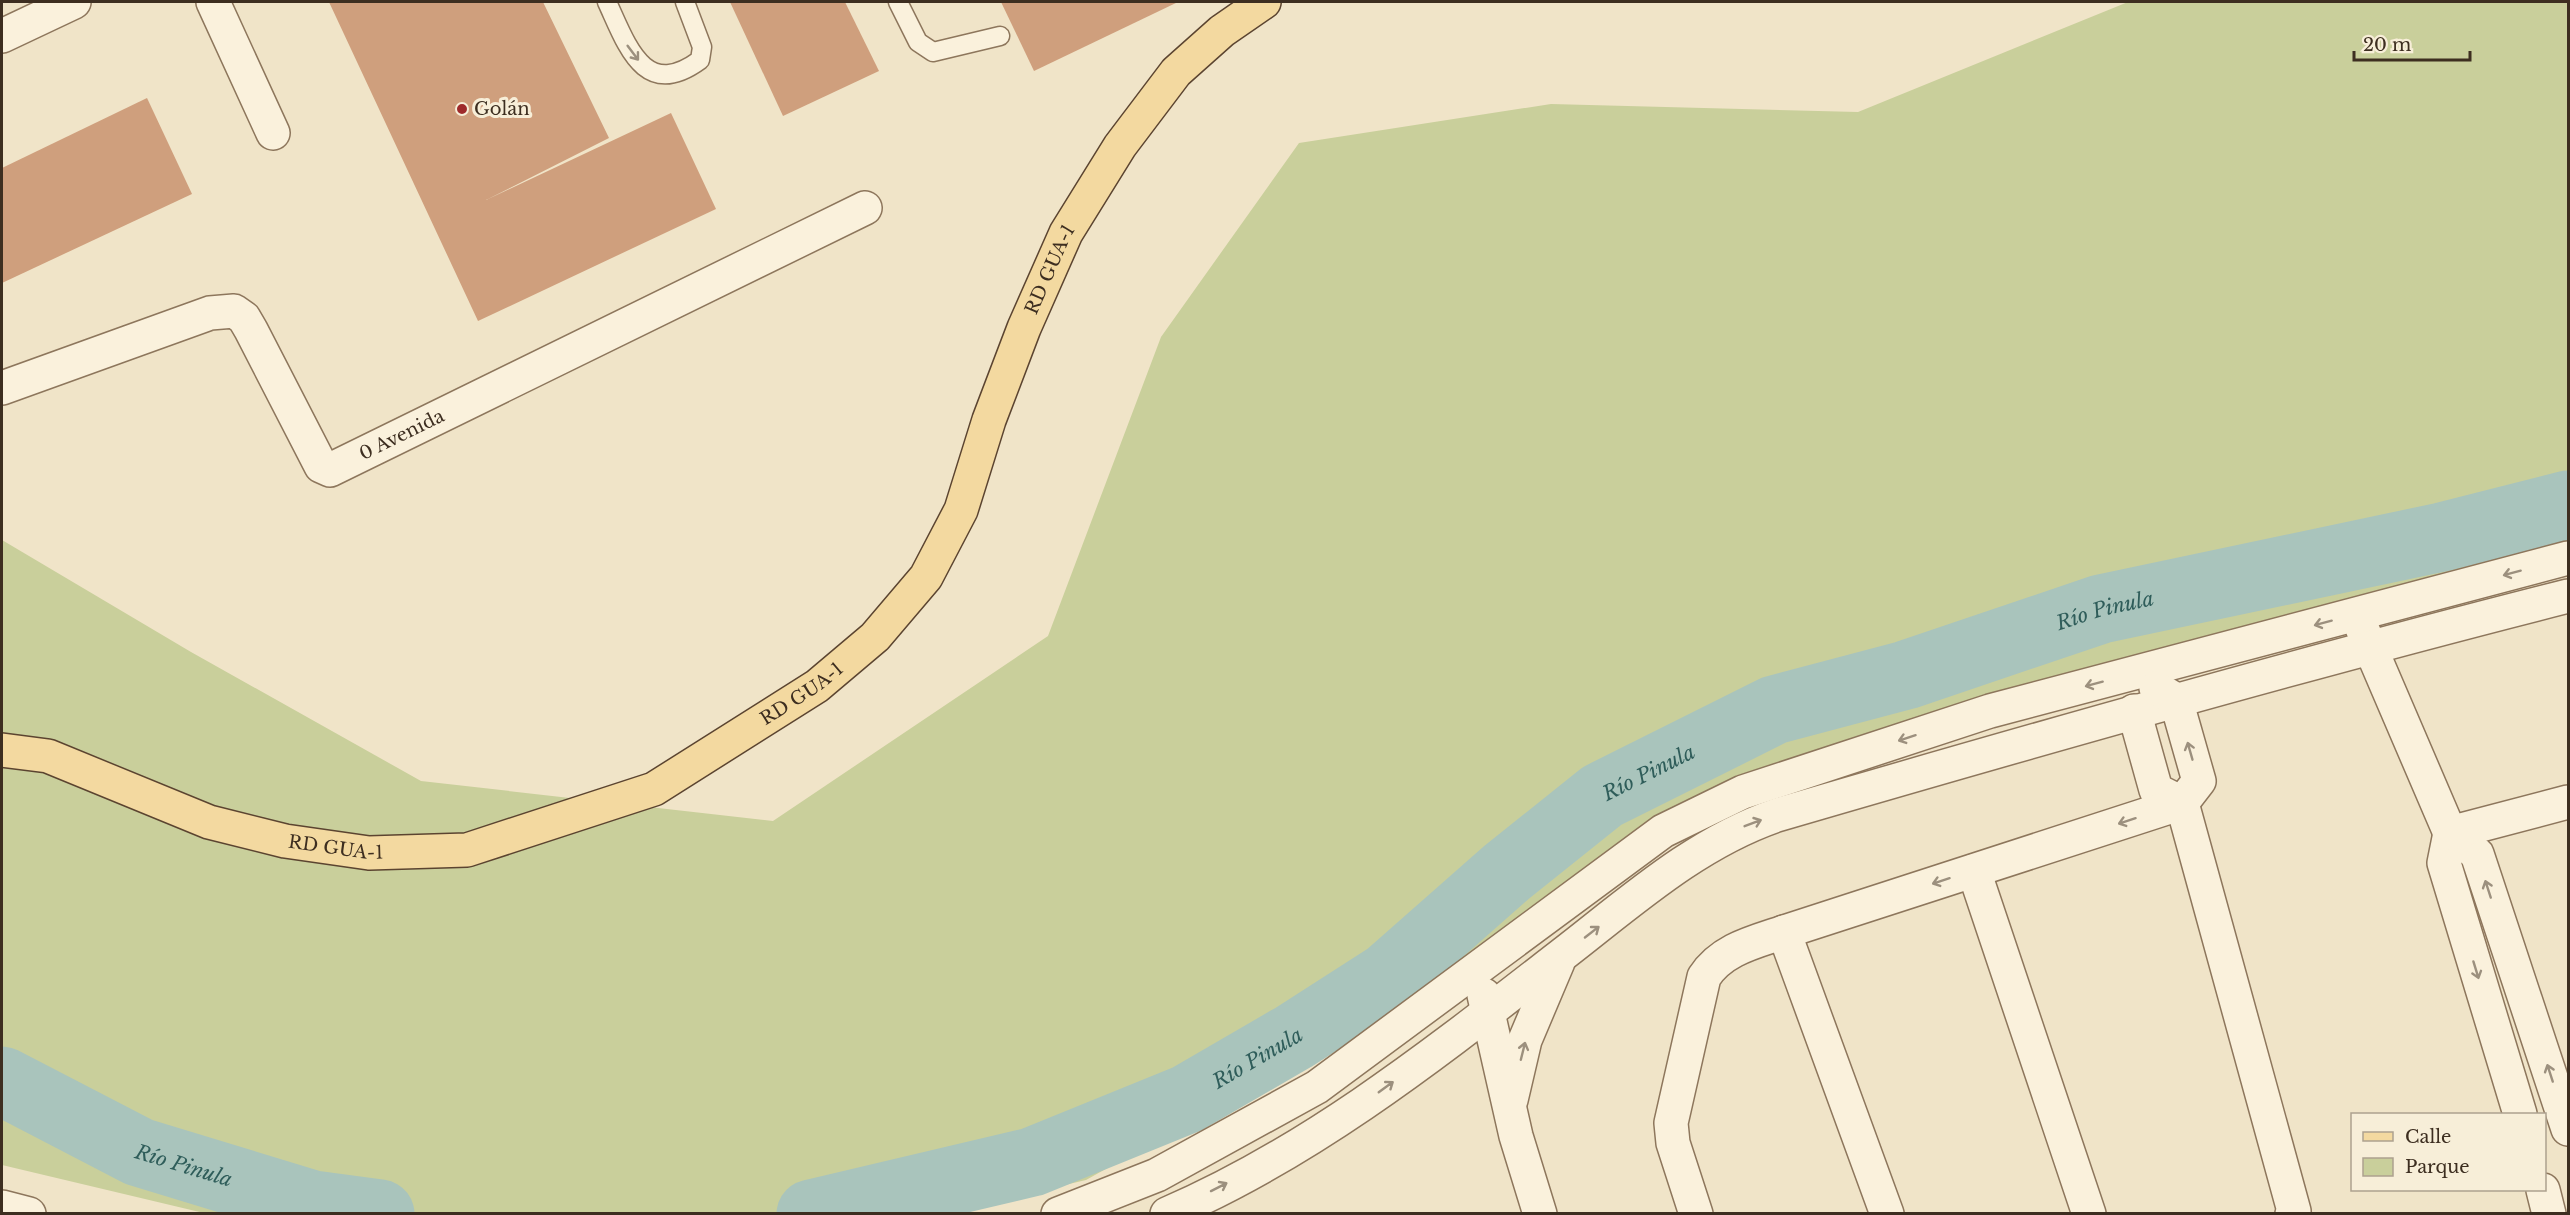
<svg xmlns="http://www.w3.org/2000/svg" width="2570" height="1215" viewBox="0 0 2570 1215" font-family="'Libre Baskerville',serif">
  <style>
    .green { fill: #c9cf9b }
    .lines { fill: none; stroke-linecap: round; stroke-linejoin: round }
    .river { stroke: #a9c4bc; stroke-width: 69 }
    .building { fill: #cf9f7d }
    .lane-casing { stroke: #8d765c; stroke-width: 21 }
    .street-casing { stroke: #8d765c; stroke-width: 36 }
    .primary-casing { stroke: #5b4430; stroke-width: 36 }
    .lane { stroke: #faf1dc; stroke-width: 18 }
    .street { stroke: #faf1dc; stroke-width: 33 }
    .primary { stroke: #f3d9a0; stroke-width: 33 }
    .oneway { stroke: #9c907e }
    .poi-dot { fill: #9e2a2b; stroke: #f7eed8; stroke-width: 2 }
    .labels { text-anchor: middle; stroke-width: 6; stroke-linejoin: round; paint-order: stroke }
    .poi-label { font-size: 18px; fill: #3d2e20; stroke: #f7eed8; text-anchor: start }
    .street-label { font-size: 18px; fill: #3d2e20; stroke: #f7eed8 }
    .water-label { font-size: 20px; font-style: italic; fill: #2f5d5a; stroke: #f7eed8 }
  </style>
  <rect width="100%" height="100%" fill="#f0e4c8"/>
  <path class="green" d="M2128,2H2568V559L2197,644L1823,748L1596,866L1389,1011L1086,1180L941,1214H208L2,1165V540L191,652L421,781L773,821L1048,636L1161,337L1299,143L1551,104L1858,112Z"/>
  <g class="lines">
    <g class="river">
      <path id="s1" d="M2,1081L139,1152L313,1205L380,1214"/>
      <path id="s2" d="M811,1214L1032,1162L1187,1099L1294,1037L1389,976L1507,872L1602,796L1774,710L1906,675L2101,609L2442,537L2568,505"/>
    </g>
  </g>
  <g class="building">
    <path d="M329,2H543L609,138L486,200L671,113L716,209L478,321Z"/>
    <path d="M730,2H845L879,71L783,116Z"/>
    <path d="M1001,2H1178L1034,71Z"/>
    <path d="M147,98L192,194L2,283V168Z"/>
  </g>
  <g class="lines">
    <defs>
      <g id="lane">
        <path d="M607,2C627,45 644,101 700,60L702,47L685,2"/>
        <path d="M898,2L918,42L933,52L1000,36"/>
      </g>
      <g id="street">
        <path d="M213,2L273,133"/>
        <path d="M2,36L74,2"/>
        <path id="s3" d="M2,388L210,313L234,311L244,318L251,330L321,466L330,470L865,208"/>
        <path d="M2362,628L2450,833L2477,854L2568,1129"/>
        <path d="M2134,711L2156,790L2182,803L2294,1211L2292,1214"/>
        <path d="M2450,833L2444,863L2520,1114"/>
        <path d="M2450,833L2568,802"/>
        <path d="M1974,871L2089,1214"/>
        <path d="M1784,932L1887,1214"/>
        <path d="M1484,995L1516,1136L1540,1214"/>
        <path d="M1511,1100L1525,1040L1558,962"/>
        <path d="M2543,1190L2549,1214"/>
        <path d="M2,1207L29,1214"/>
        <path d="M1058,1214L1157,1175L1317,1087L1663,831L1743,792L1990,711L2568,558"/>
        <path d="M1167,1214C1309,1153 1433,1055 1554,961C1625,907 1692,844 1777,815C2040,738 2303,663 2568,596"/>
        <path d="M1696,1214L1673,1143L1671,1123L1704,977C1722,949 1755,942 1784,932L2182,803L2199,781L2176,700L2156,688"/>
      </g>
      <g id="primary">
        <path id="s4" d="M2,750L48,756L209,822L285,841L369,853L467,850L654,789L817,686L875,637L926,577L961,510L989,420L1024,328L1066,233L1120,146L1176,72L1222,31L1264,2"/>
      </g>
    </defs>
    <use href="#lane" class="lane-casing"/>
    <use href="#street" class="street-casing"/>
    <use href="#primary" class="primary-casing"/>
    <use href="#lane" class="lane"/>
    <use href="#street" class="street"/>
    <use href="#primary" class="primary"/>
  </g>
  <defs><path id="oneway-shaft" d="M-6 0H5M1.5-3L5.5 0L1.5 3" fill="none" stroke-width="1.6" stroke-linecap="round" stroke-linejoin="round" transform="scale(1.5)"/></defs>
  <g class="oneway">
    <use href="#oneway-shaft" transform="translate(633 53) rotate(53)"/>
    <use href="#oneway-shaft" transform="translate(2512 573) rotate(165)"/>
    <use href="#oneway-shaft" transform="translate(2323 623) rotate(165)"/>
    <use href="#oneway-shaft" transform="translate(2094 684) rotate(165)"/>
    <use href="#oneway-shaft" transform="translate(1907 738) rotate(162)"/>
    <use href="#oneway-shaft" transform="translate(2190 751) rotate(-106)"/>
    <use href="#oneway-shaft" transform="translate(2127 821) rotate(162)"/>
    <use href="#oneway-shaft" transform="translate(1753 823) rotate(-21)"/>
    <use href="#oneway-shaft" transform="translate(1941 881) rotate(162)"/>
    <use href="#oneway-shaft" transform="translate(2488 889) rotate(-108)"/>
    <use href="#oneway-shaft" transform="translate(1592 932) rotate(-38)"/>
    <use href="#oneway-shaft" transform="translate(2476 970) rotate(73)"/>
    <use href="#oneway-shaft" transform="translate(1523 1051) rotate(-76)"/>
    <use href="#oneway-shaft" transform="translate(2550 1073) rotate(-108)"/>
    <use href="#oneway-shaft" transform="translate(1386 1087) rotate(-36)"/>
    <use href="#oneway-shaft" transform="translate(1219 1187) rotate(-27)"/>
  </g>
  <circle class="poi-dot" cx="462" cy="109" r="6"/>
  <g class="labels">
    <g class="poi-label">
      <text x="474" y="115">Golán</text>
    </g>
    <g class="street-label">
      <text dy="6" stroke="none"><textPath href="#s4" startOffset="1358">RD GUA-1</textPath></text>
      <text dy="6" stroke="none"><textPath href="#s3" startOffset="514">0 Avenida</textPath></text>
      <text dy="6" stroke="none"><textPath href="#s4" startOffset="854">RD GUA-1</textPath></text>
      <text dy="6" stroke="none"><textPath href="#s4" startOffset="350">RD GUA-1</textPath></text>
    </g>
    <g class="water-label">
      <text dy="7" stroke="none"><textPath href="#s2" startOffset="1448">Río Pinula</textPath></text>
      <text dy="7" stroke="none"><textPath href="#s2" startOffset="962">Río Pinula</textPath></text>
      <text dy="7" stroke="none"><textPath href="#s2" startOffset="476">Río Pinula</textPath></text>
      <text dy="7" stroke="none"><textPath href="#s1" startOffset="201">Río Pinula</textPath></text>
    </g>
  </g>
  <rect width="2570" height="1215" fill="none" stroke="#3d2e20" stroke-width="6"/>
  <rect x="2351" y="1113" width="195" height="78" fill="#f7eed8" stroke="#ada18e" stroke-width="1.5"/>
  <rect x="2363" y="1132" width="30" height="9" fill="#f3d9a0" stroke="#ada18e" stroke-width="1.5"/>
  <text x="2405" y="1143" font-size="18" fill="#3d2e20">Calle</text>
  <rect x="2363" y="1158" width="30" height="18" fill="#c9cf9b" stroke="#ada18e" stroke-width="1.5"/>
  <text x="2405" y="1173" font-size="18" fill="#3d2e20">Parque</text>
  <path d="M2354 51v9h116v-9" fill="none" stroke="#3d2e20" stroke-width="3"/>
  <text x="2363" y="51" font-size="18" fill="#3d2e20" stroke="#f7eed8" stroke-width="4.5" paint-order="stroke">20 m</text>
</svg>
